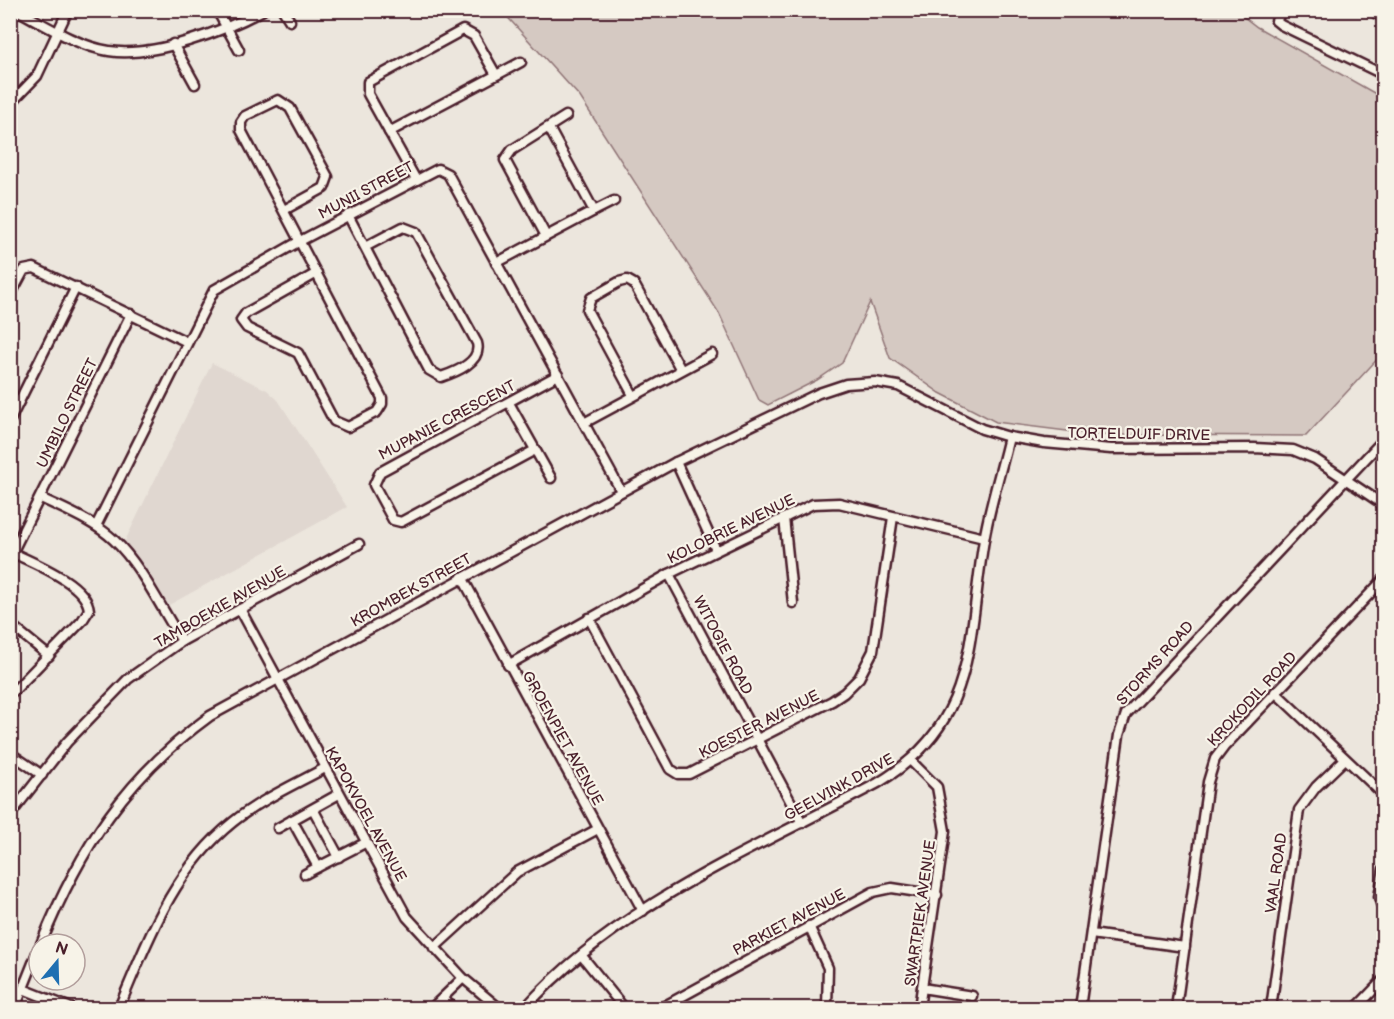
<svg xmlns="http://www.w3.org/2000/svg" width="1394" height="1019" viewBox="0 0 1394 1019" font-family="'Balsamiq Sans',sans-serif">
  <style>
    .built { fill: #e0d7d0 }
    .green { fill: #d5c9c2; stroke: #907476; stroke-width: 1.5 }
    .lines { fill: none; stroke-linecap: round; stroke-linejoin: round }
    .minor-casing { stroke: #4a1f2b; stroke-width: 13 }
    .minor { stroke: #f7f3e8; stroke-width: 8 }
    .labels { text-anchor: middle; stroke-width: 4.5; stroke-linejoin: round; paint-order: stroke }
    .street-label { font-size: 15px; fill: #4a1f2b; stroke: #f7f3e8 }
  </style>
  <rect width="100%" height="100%" fill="#ece6dd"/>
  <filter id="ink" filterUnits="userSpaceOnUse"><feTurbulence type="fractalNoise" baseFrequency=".0167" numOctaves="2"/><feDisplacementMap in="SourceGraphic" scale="12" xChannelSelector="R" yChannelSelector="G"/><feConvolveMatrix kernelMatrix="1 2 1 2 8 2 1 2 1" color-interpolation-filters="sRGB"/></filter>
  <g filter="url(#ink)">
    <path class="built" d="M212,363L267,390L278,400L347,507L169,605L125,541Z"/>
    <path class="green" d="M502,11H1236L1257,27L1383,98V353L1306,436L1099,435L996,422L940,393L890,358L870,302L842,363L817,380L768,405L759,400L719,313L580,97Z"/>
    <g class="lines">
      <defs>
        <g id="minor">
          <path d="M17,10C45,25 77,46 109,51C153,58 225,31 263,10"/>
          <path d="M217,10L239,50"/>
          <path d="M283,10L290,21"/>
          <path d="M1282,10L1276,21L1281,25L1384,75"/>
          <path d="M1371,10L1377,14L1381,10"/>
          <path d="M173,44L195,84"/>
          <path d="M10,104L37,76L68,10"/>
          <path d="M389,132L521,62"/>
          <path d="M416,180L368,94V82L463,30L474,36L495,73"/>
          <path d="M284,210L324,188L328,177L290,108L278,100L245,116L241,122V130L382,398V404L377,412L348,427L334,421L298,353L247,328L241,320L246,313L317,273"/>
          <path d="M594,211L614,201"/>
          <path d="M348,215L429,370L441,377C456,372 482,362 477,343L416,232L403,227L365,247"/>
          <path d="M546,236L505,160L512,150L566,116"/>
          <path d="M496,263L594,211L549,128"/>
          <path d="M10,296L24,270L34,268L187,342"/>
          <path d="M633,395L587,310L591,298L619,282L627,280L634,284L681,370"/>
          <path d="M509,403L551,478"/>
          <path d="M10,420L76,287"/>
          <path d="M584,423L712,354"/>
          <path d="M535,450L401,522L393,520L374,485L380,472L558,375"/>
          <path d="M676,462L716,550"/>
          <path d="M41,498C65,510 94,521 114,540C141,565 162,610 182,641"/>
          <path d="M784,518L793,603"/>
          <path d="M96,526L214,290L300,241L438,169L448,174L621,491"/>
          <path d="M10,557L131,314"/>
          <path d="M669,574L802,823"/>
          <path d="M462,577L643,911"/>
          <path d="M240,609L407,917L463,978L499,1008"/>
          <path d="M589,618L670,769L678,774H689L832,701L844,693L859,678L873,651L893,517"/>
          <path d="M10,624L49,656"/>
          <path d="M508,665L669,574L813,504L839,503L984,538"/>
          <path d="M1275,692L1384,795"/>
          <path d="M10,695L82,621L89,610C87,584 34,563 13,553"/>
          <path d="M10,753L42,775"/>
          <path d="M911,761L937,787L945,831L919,1008"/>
          <path d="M313,809L339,857"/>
          <path d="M10,815L67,742L128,679L182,641L359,544"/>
          <path d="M292,820L318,867L365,843"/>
          <path d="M278,828L339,794"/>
          <path d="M1384,869L1379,897L1384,913"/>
          <path d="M305,874L318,867"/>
          <path d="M809,926L828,968L827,1008"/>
          <path d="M1091,934L1185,947"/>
          <path d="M41,944C80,848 126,777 210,716L676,462L819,393L846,384L875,382L898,386L982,429L1009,437L1044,443L1111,449L1254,448L1293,450L1315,459L1384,505"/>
          <path d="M434,948L517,872L598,829"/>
          <path d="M582,956L624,1008"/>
          <path d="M922,988L972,996"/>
          <path d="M23,989L71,1008"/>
          <path d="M442,999L454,1008"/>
          <path d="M15,1008L39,948"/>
          <path d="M119,1008C148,940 173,870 233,822C260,800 294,785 325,768"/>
          <path d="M432,1008L463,978"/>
          <path d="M525,1008C618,904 757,848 878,783C978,723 967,641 984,540C990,505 1001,471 1009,437"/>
          <path d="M661,1008L873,892L892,888L937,895"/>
          <path d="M1080,1008L1119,735L1126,714L1384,439"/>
          <path d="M1176,1008L1208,782L1215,759L1224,747L1384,579"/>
          <path d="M1271,1008L1299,810L1316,787L1345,759"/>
          <path d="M1356,1008L1384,979"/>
        </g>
      </defs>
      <use href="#minor" class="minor-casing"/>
      <use href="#minor" class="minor"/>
    </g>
  </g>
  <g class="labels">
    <g class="street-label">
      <text transform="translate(366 190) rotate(-28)" y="5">MUNII STREET</text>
      <text transform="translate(67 413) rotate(-64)" y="5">UMBILO STREET</text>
      <text transform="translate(447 420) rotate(-28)" y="5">MUPANIE CRESCENT</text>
      <text transform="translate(1139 434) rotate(1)" y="5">TORTELDUIF DRIVE</text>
      <text transform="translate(731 529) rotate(-26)" y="5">KOLOBRIE AVENUE</text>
      <text transform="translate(411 590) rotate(-29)" y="5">KROMBEK STREET</text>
      <text transform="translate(220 607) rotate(-30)" y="5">TAMBOEKIE AVENUE</text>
      <text transform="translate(723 645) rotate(62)" y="5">WITOGIE ROAD</text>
      <text transform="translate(1155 663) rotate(-48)" y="5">STORMS ROAD</text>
      <text transform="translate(1252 699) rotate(-47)" y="5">KROKODIL ROAD</text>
      <text transform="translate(759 724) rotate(-27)" y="5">KOESTER AVENUE</text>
      <text transform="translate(563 738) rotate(61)" y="5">GROENPIET AVENUE</text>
      <text transform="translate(839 787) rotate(-29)" y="5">GEELVINK DRIVE</text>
      <text transform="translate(366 814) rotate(61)" y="5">KAPOKVOEL AVENUE</text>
      <text transform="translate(1276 873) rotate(-82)" y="5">VAAL ROAD</text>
      <text transform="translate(920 913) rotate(-82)" y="5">SWARTPIEK AVENUE</text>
      <text transform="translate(789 922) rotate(-28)" y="5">PARKIET AVENUE</text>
    </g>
  </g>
  <rect width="1394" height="1019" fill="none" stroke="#f7f3e8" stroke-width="36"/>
  <rect x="18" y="18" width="1358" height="983" fill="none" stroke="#4a1f2b" stroke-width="2" filter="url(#ink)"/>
  <g transform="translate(57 962) rotate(19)"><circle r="28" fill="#f7f3e8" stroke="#b29e9c" stroke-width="1.5"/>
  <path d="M0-4.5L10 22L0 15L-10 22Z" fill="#1f6fb2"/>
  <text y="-9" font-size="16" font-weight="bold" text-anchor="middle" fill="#4a1f2b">N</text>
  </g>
</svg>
